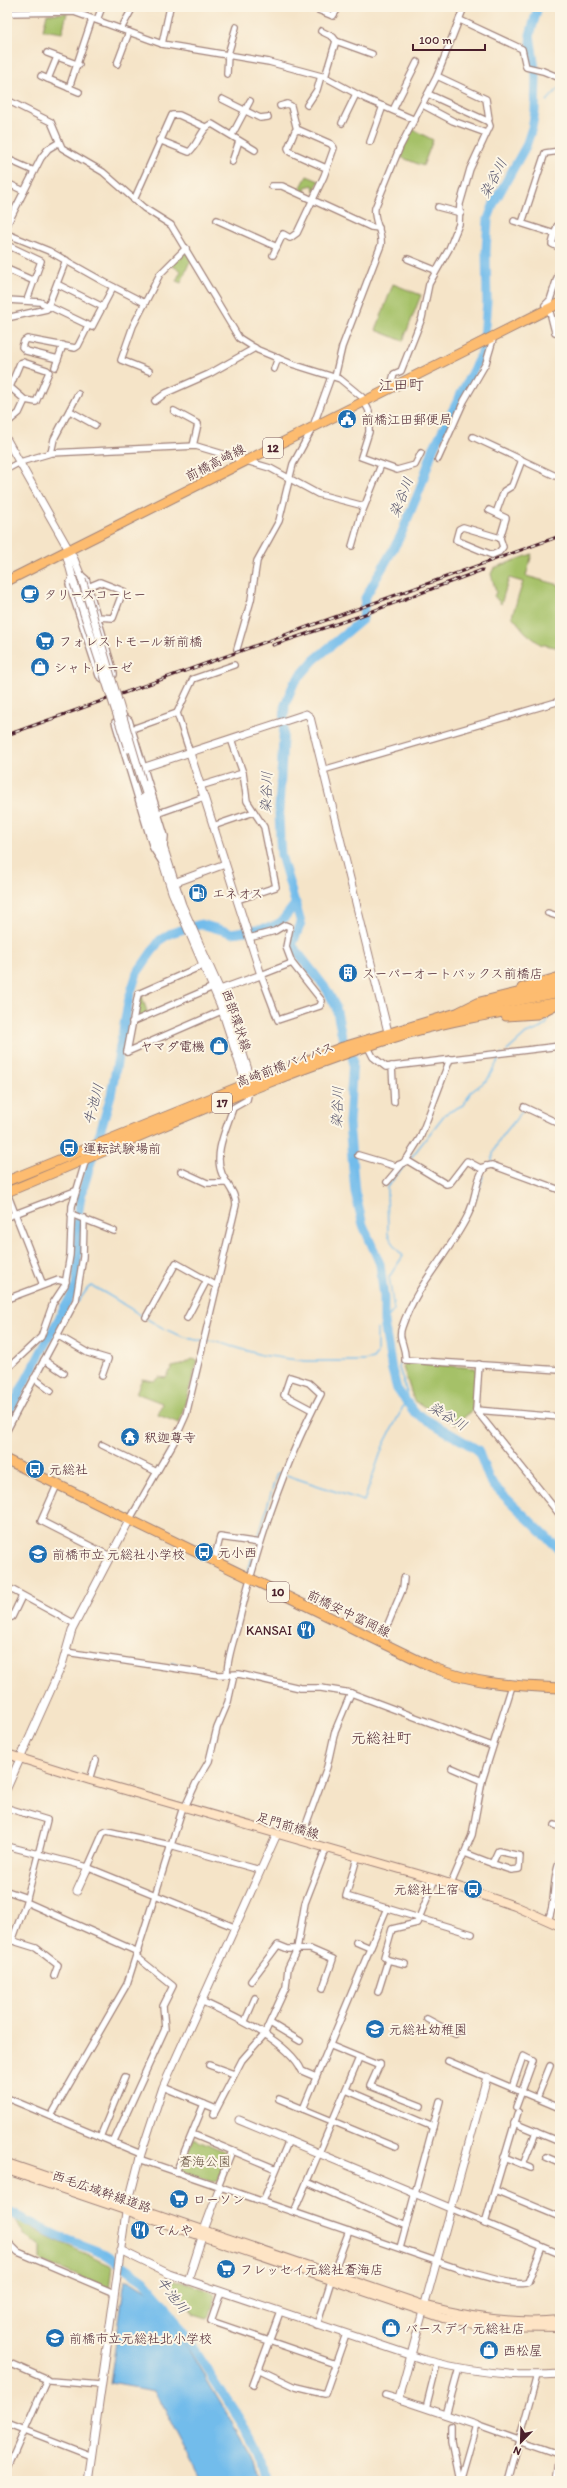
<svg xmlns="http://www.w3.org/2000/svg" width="567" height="2488" viewBox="0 0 567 2488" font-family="Itim,'Klee One',sans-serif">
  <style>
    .green { fill: #a5c167; stroke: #787049 }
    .water { fill: #72bceb; stroke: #5e6e8b }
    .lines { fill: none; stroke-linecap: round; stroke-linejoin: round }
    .stream { stroke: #72bceb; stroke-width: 1.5 }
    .river { stroke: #72bceb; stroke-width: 9 }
    .minor-casing { stroke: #a0827a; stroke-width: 8 }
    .tertiary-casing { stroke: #a0827a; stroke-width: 9 }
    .secondary-casing { stroke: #a0827a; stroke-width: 10 }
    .primary-casing { stroke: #a0827a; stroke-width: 11 }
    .trunk-casing { stroke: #a0827a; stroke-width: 11 }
    .motorway-casing { stroke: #a0827a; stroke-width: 12 }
    .minor { stroke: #fff; stroke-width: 5.5 }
    .tertiary { stroke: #fff; stroke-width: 7 }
    .secondary { stroke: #fee4c5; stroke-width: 8 }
    .primary { stroke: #fdbc6f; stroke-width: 9 }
    .trunk { stroke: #fdbc6f; stroke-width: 9 }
    .motorway { stroke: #fdbc6f; stroke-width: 10 }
    .rail-casing { stroke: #4a1f2b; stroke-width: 3 }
    .rail { stroke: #fcf5e5; stroke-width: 1.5; stroke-dasharray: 4.5; stroke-linecap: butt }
    .tertiary-bridge-casing { stroke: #a0827a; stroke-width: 9; stroke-linecap: butt }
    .tertiary-bridge { stroke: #fff; stroke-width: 7 }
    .labels { text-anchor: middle; stroke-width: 4; stroke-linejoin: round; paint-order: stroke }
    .shield { fill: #fcf5e5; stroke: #7f5f63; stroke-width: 1 }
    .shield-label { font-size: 12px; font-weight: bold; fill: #4a1f2b }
    .poi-label { font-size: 13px; fill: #4a1f2b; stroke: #fcf5e5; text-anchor: start }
    .street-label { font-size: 13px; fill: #4a1f2b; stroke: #fcf5e5 }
    .park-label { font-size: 13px; fill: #65503d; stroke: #fcf5e5 }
    .water-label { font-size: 14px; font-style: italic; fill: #58566e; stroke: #fcf5e5 }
    .quarter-label { font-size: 15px; fill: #4a1f2b; stroke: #fcf5e5 }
  </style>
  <rect width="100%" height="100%" fill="#fcf5e5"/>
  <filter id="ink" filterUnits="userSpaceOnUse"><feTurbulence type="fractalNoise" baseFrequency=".025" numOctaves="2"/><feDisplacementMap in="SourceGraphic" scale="8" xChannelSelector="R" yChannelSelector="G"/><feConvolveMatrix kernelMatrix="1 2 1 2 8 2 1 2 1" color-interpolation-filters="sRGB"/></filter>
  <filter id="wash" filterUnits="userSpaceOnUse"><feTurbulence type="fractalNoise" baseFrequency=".012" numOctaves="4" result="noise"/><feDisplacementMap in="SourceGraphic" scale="16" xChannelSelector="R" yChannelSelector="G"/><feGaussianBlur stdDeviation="0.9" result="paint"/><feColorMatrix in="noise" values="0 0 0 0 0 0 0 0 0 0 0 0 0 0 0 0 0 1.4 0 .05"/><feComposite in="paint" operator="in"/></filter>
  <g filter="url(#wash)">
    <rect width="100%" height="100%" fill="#f5e4c8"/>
    <g class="green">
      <path d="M67,13L62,33L43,30L47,14Z"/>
      <path d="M412,129L433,140L423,166L398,156Z"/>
      <path d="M307,176L319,181L314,191L313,185L305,187L306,194L300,189Z"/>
      <path d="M186,251L193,261L189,263L181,283L176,281L181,271L171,265Z"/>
      <path d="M393,284L421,295L403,341L376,330Z"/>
      <path d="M532,554L526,576L560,585V648L540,644L525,632L512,616L523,582L509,578L501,604L494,596L496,592L491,574L494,568Z"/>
      <path d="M141,994L148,1014L136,1020Z"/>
      <path d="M191,1359L198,1360L179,1423L158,1415L162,1403L136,1393L142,1379L154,1381L159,1377L166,1378L172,1367L182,1365Z"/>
      <path d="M407,1362L475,1368L477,1370L472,1411L456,1424L414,1401L403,1367Z"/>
      <path d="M194,2138L228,2153L218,2181L215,2183L181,2171L179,2168Z"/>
      <path d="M17,2219L36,2231L112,2266L109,2289L40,2260V2247L25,2236L16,2220Z"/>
      <path d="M173,2279L215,2293L216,2296L210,2316L207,2318L194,2314L171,2285Z"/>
    </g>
    <path class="water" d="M125,2280H131L148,2291L164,2309L253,2457L259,2481H202L155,2391L110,2383Z"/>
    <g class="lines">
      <g class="stream">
        <path d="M547,101L560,87"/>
        <path d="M507,1051L526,1034L542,1028L547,1023L548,1016"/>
        <path d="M410,1159L445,1114L463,1105L471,1092L487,1080L502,1054"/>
        <path d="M492,1161C492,1142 514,1125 523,1109"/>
        <path d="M476,1199L483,1176"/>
        <path d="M78,1302L88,1288L92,1286C129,1304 160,1335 202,1341"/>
        <path d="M384,1322L394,1310L389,1277L403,1256L394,1246L388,1234L387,1187L406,1164"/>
        <path d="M206,1341L218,1342L261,1355L305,1361H364L373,1359L377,1354V1329"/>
        <path d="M400,1362L399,1368L408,1396"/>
        <path d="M401,1411L406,1399"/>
        <path d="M286,1475L364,1501L383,1446L400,1413"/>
        <path d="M257,1541L277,1473H283"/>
        <path d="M247,1574L256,1545"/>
        <path d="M239,1609L246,1579"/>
        <path d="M229,1647L238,1614"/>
        <path d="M171,1663L204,1670"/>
      </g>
      <g class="river">
        <path d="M538,7L530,35L536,76L535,111L532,128L526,146L494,203L488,219L486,251L487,301L483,350L433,449L420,489L400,537L365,598L363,619L314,660L294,683L285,705L279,810L280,840L281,855L301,923L292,945L327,990L336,1007L342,1036L353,1059L349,1123L355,1192L363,1225L380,1264L384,1297V1322L392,1370L397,1389L415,1413L478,1450L489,1479L495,1487L560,1550"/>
        <path d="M7,1416L76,1286L78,1241L77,1223L81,1196L111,1095L129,998L137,973L160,940L171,933L201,924L232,933L271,927L281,922L296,903"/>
        <path d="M7,2211L58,2236L105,2254L144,2280L166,2306L248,2432L261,2457L266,2481"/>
      </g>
    </g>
  </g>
  <g filter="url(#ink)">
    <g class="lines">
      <defs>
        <g id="minor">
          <path d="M311,7L333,16L339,7"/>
          <path d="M7,13L74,12L162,44L269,62L325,77L366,99L415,120"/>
          <path d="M97,20L102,7"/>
          <path d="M460,20L522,49L526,67L543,71L560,78"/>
          <path d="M121,29L133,7"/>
          <path d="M321,31L333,37L336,41"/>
          <path d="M162,44L170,7"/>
          <path d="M47,53L79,65"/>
          <path d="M117,64L129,32"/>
          <path d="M227,74L228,54L236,27"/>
          <path d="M41,76L79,92"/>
          <path d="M325,77L336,41L372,54"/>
          <path d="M48,79L57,57"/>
          <path d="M69,88L92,19"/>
          <path d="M428,94L487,121L489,119L486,99L437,76"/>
          <path d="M222,99L260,118L268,117"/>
          <path d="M7,100L51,122L62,148L103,172L144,208L171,225L239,338L258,350L292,364L340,379L362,397L369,411V432L361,457L397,470L415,465L421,453"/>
          <path d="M307,105L317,90L321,76"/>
          <path d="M423,105L453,121L486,133"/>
          <path d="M280,106L287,104L291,106L297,130"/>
          <path d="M393,110L417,62"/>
          <path d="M342,123L356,94"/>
          <path d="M232,135L250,101"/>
          <path d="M159,140L189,152C198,145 202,126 212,124L255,150"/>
          <path d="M370,142L383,106"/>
          <path d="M7,159L34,171"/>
          <path d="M232,162L239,141"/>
          <path d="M7,183L24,191"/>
          <path d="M272,186H282L371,227L379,228"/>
          <path d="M134,200L172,115H179L205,127"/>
          <path d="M438,207L461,213"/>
          <path d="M217,220L277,247"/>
          <path d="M514,221L555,234"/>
          <path d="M522,223L545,153L560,151"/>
          <path d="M560,224L557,226L552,244L560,248"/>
          <path d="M7,225L41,158L48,149L58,143"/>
          <path d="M7,234L49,251L104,282L145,303"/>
          <path d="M7,245L41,261L27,300"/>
          <path d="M273,255L283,234L290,238L297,233L324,176L334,148L331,144L299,130L295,131L288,148L290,152L326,168"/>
          <path d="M408,259L435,270"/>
          <path d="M7,269L34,281"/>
          <path d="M57,284L103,307"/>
          <path d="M7,300L40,302L92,327L113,287"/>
          <path d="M545,305L550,300L560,269"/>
          <path d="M549,308L555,332L560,334"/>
          <path d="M11,317L47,309L66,260"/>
          <path d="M63,345L58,359L26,351L22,347L24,341L27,339L75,348L78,346L88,326"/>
          <path d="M23,362L47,370L49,372L36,402L25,400L10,387L20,363Z"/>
          <path d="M55,367L58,359"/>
          <path d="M274,369L278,358"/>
          <path d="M149,371L121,360L133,326L160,274L186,248"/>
          <path d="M335,377L342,347L381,245C383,232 373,221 375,208L400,147L437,76L464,7"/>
          <path d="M390,389L394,374L401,371L422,318L429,284L449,249L459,224L460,204L470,169L490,126L488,120"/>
          <path d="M155,401L166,393L209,374L255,348"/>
          <path d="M70,411L95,425"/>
          <path d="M174,411L198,424L193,446"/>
          <path d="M7,423L19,413L25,400"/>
          <path d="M473,437L560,478"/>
          <path d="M51,453L54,439L78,394"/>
          <path d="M438,459L464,401L486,363L494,336"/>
          <path d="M7,469L20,462L51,453L196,446L270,468L318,494L364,506"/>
          <path d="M489,510L506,518L500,538L463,527L459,529L456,540L492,555L499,552L503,547L500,538"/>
          <path d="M496,513L504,491L512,486L522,460"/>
          <path d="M352,546L361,515L381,465"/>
          <path d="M73,577L69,584L99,676L103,679L114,675V673L86,579L80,574"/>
          <path d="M88,587L100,582L123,591L113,618L97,617"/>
          <path d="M237,649L251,600L257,561L279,521L293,464L312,429L331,377"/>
          <path d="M132,729L177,713"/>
          <path d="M231,739L243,773L247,801L264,827L276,887L237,900"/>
          <path d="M190,753L177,713L193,679L234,665"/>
          <path d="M323,770L560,701"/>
          <path d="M200,786L243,773"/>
          <path d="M159,813L204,797"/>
          <path d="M213,826L254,812"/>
          <path d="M162,862L153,848L115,722L126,718L129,720L165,836L164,847"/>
          <path d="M548,913L560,917"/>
          <path d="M249,938L275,931L285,925L290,927L286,947L292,963L322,1001L320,1006L278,1020L261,975L292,963"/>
          <path d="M132,1022L213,987"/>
          <path d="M368,1047L373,1057L386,1067L560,1046"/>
          <path d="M127,1052L138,994L206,964"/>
          <path d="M127,1052L226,1009"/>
          <path d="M392,1066L394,1102"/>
          <path d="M524,1107L560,1124"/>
          <path d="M358,1155L395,1166L408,1161L446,1184L450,1183L467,1161L480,1168L492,1165L560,1190"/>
          <path d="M486,1166C475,1179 476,1200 468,1215C449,1254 416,1285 402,1327C397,1339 407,1348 405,1360L560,1370"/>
          <path d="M181,1171L207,1183H227"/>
          <path d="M387,1182L408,1157L420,1138L450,1059"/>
          <path d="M7,1193L43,1285"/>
          <path d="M71,1214L114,1231"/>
          <path d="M7,1217L75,1191"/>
          <path d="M7,1299L58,1280L66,1282"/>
          <path d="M146,1317L176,1263L217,1286"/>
          <path d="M187,1318L207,1280"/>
          <path d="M57,1335L88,1353L108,1359L102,1376"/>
          <path d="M44,1360L64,1373"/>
          <path d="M479,1364L476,1410L560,1515"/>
          <path d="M7,1369L41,1337L53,1303L65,1285L70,1255L72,1206L86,1159"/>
          <path d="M34,1378L51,1391"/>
          <path d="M476,1410L560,1417"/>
          <path d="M7,1430L76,1300L83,1257L84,1218"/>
          <path d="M102,1445L157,1472"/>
          <path d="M57,1485L41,1521L110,1556"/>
          <path d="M130,1519L174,1442L186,1415L236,1205C236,1193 227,1185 222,1174C213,1154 227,1127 233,1108L247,1100L249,1091"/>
          <path d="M214,1561L220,1537L260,1543"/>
          <path d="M7,1587L75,1624"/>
          <path d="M7,1618L12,1617L22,1596"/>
          <path d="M380,1643L403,1588L404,1578"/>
          <path d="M66,1652L219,1675L239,1674L300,1688H321L351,1693L492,1746"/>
          <path d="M227,1675C227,1654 237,1633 241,1613C260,1537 284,1463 321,1394L309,1383L290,1377L284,1395L312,1410"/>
          <path d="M452,1768L482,1781"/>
          <path d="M90,1780L96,1760"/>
          <path d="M185,1807L196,1783L209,1761L217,1728L228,1702L234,1675"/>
          <path d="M7,1808L47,1820L26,1902L12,1941"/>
          <path d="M555,1825L560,1827"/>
          <path d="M300,1841L327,1767L335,1731L351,1693"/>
          <path d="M7,1846L84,1866L234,1927"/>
          <path d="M465,1853C480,1859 495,1865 511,1870L519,1869L520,1856L498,1851L492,1864"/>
          <path d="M357,1858L346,1896L472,1934"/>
          <path d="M88,1867L103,1833L107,1831L170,1845L260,1870"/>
          <path d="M451,1884L472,1835L482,1781L512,1686"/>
          <path d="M7,1891L27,1898"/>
          <path d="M26,1902L138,1952"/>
          <path d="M553,1906L560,1908"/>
          <path d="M548,1920C557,1901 551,1879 560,1861"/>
          <path d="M7,1939L36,1948L58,1965L54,1976"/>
          <path d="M356,1942L370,1948"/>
          <path d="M388,1960L405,1964"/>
          <path d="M251,1981L278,1945L288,1949H310L333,1959L323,1988"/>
          <path d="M378,1992L388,1960L384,1957L392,1929L417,1923L435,1879"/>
          <path d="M201,2001C231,2015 289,2041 302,2071L316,2077"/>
          <path d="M427,2019L455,2034"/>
          <path d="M245,2021L255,1998"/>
          <path d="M270,2023L300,2041"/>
          <path d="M329,2045L380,2066"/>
          <path d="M448,2061L560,2108"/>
          <path d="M380,2064L370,2086L421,2106"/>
          <path d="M209,2065L234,2074"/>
          <path d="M163,2087L216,2109"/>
          <path d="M512,2088L523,2056L533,2061L516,2107"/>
          <path d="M346,2090L433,2127"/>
          <path d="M7,2098L141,2154"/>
          <path d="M537,2098L550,2066"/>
          <path d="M279,2099L395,2147"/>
          <path d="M303,2109L387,1908"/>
          <path d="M214,2114L242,2060L264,2035L286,1987L288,1968L297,1949L305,1903L326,1849"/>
          <path d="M51,2116L127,1984L183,1807"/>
          <path d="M514,2123L560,2142"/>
          <path d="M192,2134L276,2169"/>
          <path d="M100,2137L125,2077"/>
          <path d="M113,2143L165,2029L163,2006L173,1986L137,1957"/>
          <path d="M504,2157L531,2168"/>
          <path d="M546,2157L560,2163"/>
          <path d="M139,2159L459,2269C471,2272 519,2289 528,2282L542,2247"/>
          <path d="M523,2165L536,2132"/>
          <path d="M176,2172L204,2104"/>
          <path d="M307,2182L406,2226"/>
          <path d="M218,2186L232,2151"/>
          <path d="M495,2190L560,2217"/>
          <path d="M263,2201L289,2140"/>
          <path d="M450,2208L560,2254"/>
          <path d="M294,2212L359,2058"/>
          <path d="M485,2223L518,2112"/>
          <path d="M7,2241L18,2252L114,2293"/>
          <path d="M400,2248L440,2101"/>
          <path d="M333,2274L349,2231"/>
          <path d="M221,2292L211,2321L336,2364"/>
          <path d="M317,2325L331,2281"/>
          <path d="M7,2362L50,2381L101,2385"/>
          <path d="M260,2370L296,2387L325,2394L346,2334"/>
          <path d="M253,2385L280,2312"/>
          <path d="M385,2395L399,2399"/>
          <path d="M426,2408L437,2364"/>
          <path d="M446,2415L459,2368"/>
          <path d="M7,2423L92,2456"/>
          <path d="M451,2426V2442L459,2481"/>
          <path d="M7,2470L47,2379"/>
          <path d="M460,2481L476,2425L558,2454"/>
          <path d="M508,2481L537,2375"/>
        </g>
        <g id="tertiary">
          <path d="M7,440L74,559L82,579"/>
          <path d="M68,551L67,557L74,583"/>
          <path d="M190,753L261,975L217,991"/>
          <path d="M145,767L294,718L306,714L310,717L388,1032"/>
          <path d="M142,781L182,905L220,990L236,1032L249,1073L250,1087"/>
          <path d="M143,798L172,892L220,1004L247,1087"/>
          <path d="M171,884L225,864"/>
          <path d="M7,1788L62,1665L72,1630L130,1519"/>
          <path d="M77,1891L88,1867"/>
          <path d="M239,2120L450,2208"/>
          <path d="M204,2230L220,2187"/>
          <path d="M120,2250L169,2274L425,2360C469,2372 514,2377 560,2374"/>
          <path d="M188,2281L202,2237"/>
          <path d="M476,2425L399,2399L487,2077"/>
          <path d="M88,2481L126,2212L141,2154L163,2087L277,1834"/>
          <path d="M556,2481L560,2448"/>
        </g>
        <g id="secondary">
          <path d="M7,1754L90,1780L435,1879L515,1906L560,1926"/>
          <path d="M7,2163L423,2305C468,2317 514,2325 560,2320"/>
          <path d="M7,2170L443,2318L491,2326L560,2327"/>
        </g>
        <g id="primary">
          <path d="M7,581L560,303"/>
          <path d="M7,1460L432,1667C474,1684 515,1686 560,1688"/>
        </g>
        <g id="trunk">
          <path d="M522,988L560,977"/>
          <path d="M506,1016L537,1014L553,1006"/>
          <path d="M7,1181L246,1084L343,1047L460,1012L560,992"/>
          <path d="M7,1192C141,1137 274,1074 412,1032C461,1018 510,1011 560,1002"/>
        </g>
        <path id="motorway" d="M460,1012L478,1003L560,983"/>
      </defs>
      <use href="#minor" class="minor-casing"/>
      <use href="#tertiary" class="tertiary-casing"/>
      <use href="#secondary" class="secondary-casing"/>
      <use href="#primary" class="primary-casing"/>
      <use href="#trunk" class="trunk-casing"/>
      <use href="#motorway" class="motorway-casing"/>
      <use href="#minor" class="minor"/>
      <use href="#tertiary" class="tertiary"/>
      <use href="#secondary" class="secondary"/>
      <use href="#primary" class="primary"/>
      <use href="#trunk" class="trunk"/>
      <use href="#motorway" class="motorway"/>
      <defs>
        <g id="rail">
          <path d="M273,645L357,617L482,570"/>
          <path d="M7,735L560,536"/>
        </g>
      </defs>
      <use href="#rail" class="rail-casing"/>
      <use href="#rail" class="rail"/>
      <defs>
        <g id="tertiary-bridge">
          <path d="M82,579L142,781"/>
          <path d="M74,583L128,749"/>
        </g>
      </defs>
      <use href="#tertiary-bridge" class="tertiary-bridge-casing"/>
      <use href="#tertiary-bridge" class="tertiary-bridge"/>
    </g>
  </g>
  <defs>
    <symbol id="civic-disc" viewBox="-11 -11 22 22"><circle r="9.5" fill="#1f6fb2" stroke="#fcf5e5"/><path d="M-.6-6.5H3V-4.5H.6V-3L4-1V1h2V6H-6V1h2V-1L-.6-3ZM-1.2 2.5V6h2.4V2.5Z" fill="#fff"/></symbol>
    <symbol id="cafe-disc" viewBox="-11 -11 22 22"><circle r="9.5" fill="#1f6fb2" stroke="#fcf5e5"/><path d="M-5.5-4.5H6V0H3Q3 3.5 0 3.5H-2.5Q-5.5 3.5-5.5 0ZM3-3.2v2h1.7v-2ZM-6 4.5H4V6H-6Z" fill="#fff"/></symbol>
    <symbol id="supermarket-disc" viewBox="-11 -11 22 22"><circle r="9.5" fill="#1f6fb2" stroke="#fcf5e5"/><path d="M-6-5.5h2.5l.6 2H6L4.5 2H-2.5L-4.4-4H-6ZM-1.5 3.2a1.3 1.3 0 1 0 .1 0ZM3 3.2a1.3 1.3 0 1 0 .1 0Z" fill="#fff"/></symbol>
    <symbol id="shop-disc" viewBox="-11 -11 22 22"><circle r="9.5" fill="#1f6fb2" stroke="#fcf5e5"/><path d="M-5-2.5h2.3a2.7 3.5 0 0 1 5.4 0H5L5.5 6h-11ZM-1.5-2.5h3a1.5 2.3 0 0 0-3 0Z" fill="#fff"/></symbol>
    <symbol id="fuel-disc" viewBox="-11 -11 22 22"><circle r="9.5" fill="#1f6fb2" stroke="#fcf5e5"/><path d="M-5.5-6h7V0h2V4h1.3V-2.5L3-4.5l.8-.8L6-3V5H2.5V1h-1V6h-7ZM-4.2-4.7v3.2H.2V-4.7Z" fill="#fff"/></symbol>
    <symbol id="building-disc" viewBox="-11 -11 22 22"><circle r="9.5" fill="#1f6fb2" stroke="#fcf5e5"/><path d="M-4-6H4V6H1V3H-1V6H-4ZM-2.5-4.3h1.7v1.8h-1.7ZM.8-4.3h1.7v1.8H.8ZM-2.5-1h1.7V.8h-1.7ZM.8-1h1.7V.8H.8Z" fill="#fff"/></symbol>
    <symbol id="bus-disc" viewBox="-11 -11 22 22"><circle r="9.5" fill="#1f6fb2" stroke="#fcf5e5"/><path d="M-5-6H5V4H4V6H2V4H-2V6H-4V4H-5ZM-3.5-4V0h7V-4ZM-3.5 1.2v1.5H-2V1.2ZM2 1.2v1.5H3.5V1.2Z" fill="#fff"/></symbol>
    <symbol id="temple-disc" viewBox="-11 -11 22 22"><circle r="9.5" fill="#1f6fb2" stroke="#fcf5e5"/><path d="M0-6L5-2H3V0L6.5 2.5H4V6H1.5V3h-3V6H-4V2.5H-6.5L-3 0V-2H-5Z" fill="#fff"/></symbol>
    <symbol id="school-disc" viewBox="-11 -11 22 22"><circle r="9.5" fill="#1f6fb2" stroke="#fcf5e5"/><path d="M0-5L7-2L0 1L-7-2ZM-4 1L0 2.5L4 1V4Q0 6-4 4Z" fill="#fff"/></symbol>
    <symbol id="restaurant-disc" viewBox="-11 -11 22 22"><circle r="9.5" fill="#1f6fb2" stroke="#fcf5e5"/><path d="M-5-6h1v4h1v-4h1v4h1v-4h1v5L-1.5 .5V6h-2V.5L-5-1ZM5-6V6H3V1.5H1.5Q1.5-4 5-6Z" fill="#fff"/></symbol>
  </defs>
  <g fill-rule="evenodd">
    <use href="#civic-disc" x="336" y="408" width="22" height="22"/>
    <use href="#cafe-disc" x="19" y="583" width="22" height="22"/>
    <use href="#supermarket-disc" x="34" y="630" width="22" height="22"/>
    <use href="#shop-disc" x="29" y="656" width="22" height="22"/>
    <use href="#fuel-disc" x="187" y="882" width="22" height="22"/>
    <use href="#building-disc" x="337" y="962" width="22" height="22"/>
    <use href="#shop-disc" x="208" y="1035" width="22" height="22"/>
    <use href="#bus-disc" x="58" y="1137" width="22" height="22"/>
    <use href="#temple-disc" x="119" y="1426" width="22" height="22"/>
    <use href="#bus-disc" x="24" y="1458" width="22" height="22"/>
    <use href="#bus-disc" x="193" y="1541" width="22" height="22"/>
    <use href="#school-disc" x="27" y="1543" width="22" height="22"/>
    <use href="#restaurant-disc" x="295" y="1619" width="22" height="22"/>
    <use href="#bus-disc" x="462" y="1878" width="22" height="22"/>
    <use href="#school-disc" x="364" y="2018" width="22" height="22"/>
    <use href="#supermarket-disc" x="168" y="2188" width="22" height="22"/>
    <use href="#restaurant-disc" x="129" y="2219" width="22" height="22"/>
    <use href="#supermarket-disc" x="215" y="2258" width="22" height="22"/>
    <use href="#shop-disc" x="380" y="2317" width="22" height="22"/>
    <use href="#school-disc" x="44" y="2327" width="22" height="22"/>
    <use href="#shop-disc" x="478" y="2339" width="22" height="22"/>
  </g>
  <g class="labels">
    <g class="shield">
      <rect x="263" y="438" width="20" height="20" rx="3"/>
      <rect x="212" y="1093" width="20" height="20" rx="3"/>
      <rect x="267" y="1582" width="22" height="20" rx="3"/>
    </g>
    <g class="shield-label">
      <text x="273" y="452">12</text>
      <text x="222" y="1107">17</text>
      <text x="278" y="1596">10</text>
    </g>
    <g class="poi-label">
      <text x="361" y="424">前橋江田郵便局</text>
      <text x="44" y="599">タリーズコーヒー</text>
      <text x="59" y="646">フォレストモール新前橋</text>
      <text x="54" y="672">シャトレーゼ</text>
      <text x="212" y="898">エネオス</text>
      <text x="362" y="978">スーパーオートバックス前橋店</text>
      <text x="205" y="1051" text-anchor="end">ヤマダ電機</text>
      <text x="83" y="1153">運転試験場前</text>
      <text x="144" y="1442">釈迦尊寺</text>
      <text x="49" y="1474">元総社</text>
      <text x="218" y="1557">元小西</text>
      <text x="52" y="1559">前橋市立 元総社小学校</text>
      <text x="292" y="1635" text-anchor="end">KANSAI</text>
      <text x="459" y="1894" text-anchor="end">元総社上宿</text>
      <text x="389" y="2034">元総社幼稚園</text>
      <text x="193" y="2204">ローソン</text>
      <text x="154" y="2235">てんや</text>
      <text x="240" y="2274">フレッセイ元総社蒼海店</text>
      <text x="405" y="2333">バースデイ 元総社店</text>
      <text x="69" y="2343">前橋市立元総社北小学校</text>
      <text x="503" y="2355">西松屋</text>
    </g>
    <g class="street-label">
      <text transform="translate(215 462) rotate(-27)" y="5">前橋高崎線</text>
      <text transform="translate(237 1020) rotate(71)" y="5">西部環状線</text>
      <text transform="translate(285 1064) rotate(-21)" y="5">高崎前橋バイパス</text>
      <text transform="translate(349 1613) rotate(26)" y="5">前橋安中富岡線</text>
      <text transform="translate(288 1825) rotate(16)" y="5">足門前橋線</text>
      <text transform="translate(102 2191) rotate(19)" y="5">西毛広域幹線道路</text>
    </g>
    <g class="park-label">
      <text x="205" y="2166">蒼海公園</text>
    </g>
    <g class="water-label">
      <text transform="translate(493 178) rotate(-62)" y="5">染谷川</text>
      <text transform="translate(401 497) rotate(-68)" y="5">染谷川</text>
      <text transform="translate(266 792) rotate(-88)" y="5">染谷川</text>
      <text transform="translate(93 1104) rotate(-75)" y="5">牛池川</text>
      <text transform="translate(337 1107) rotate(-88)" y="5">染谷川</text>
      <text transform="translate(448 1416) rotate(31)" y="5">染谷川</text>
      <text transform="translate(173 2295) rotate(53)" y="5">牛池川</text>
    </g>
    <g class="quarter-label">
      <text x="401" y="390">江田町</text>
      <text x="381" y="1743">元総社町</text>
    </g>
  </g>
  <rect width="567" height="2488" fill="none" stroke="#fcf5e5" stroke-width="24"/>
  <g transform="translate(521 2442) rotate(203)" stroke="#fcf5e5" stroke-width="3" paint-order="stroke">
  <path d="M0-3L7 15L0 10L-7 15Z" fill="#4a1f2b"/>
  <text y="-6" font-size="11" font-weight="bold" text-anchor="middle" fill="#4a1f2b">N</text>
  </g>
  <path d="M413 44v6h72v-6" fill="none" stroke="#4a1f2b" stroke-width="2"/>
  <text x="419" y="44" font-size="12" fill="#4a1f2b" stroke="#fcf5e5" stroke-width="3" paint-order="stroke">100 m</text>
</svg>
